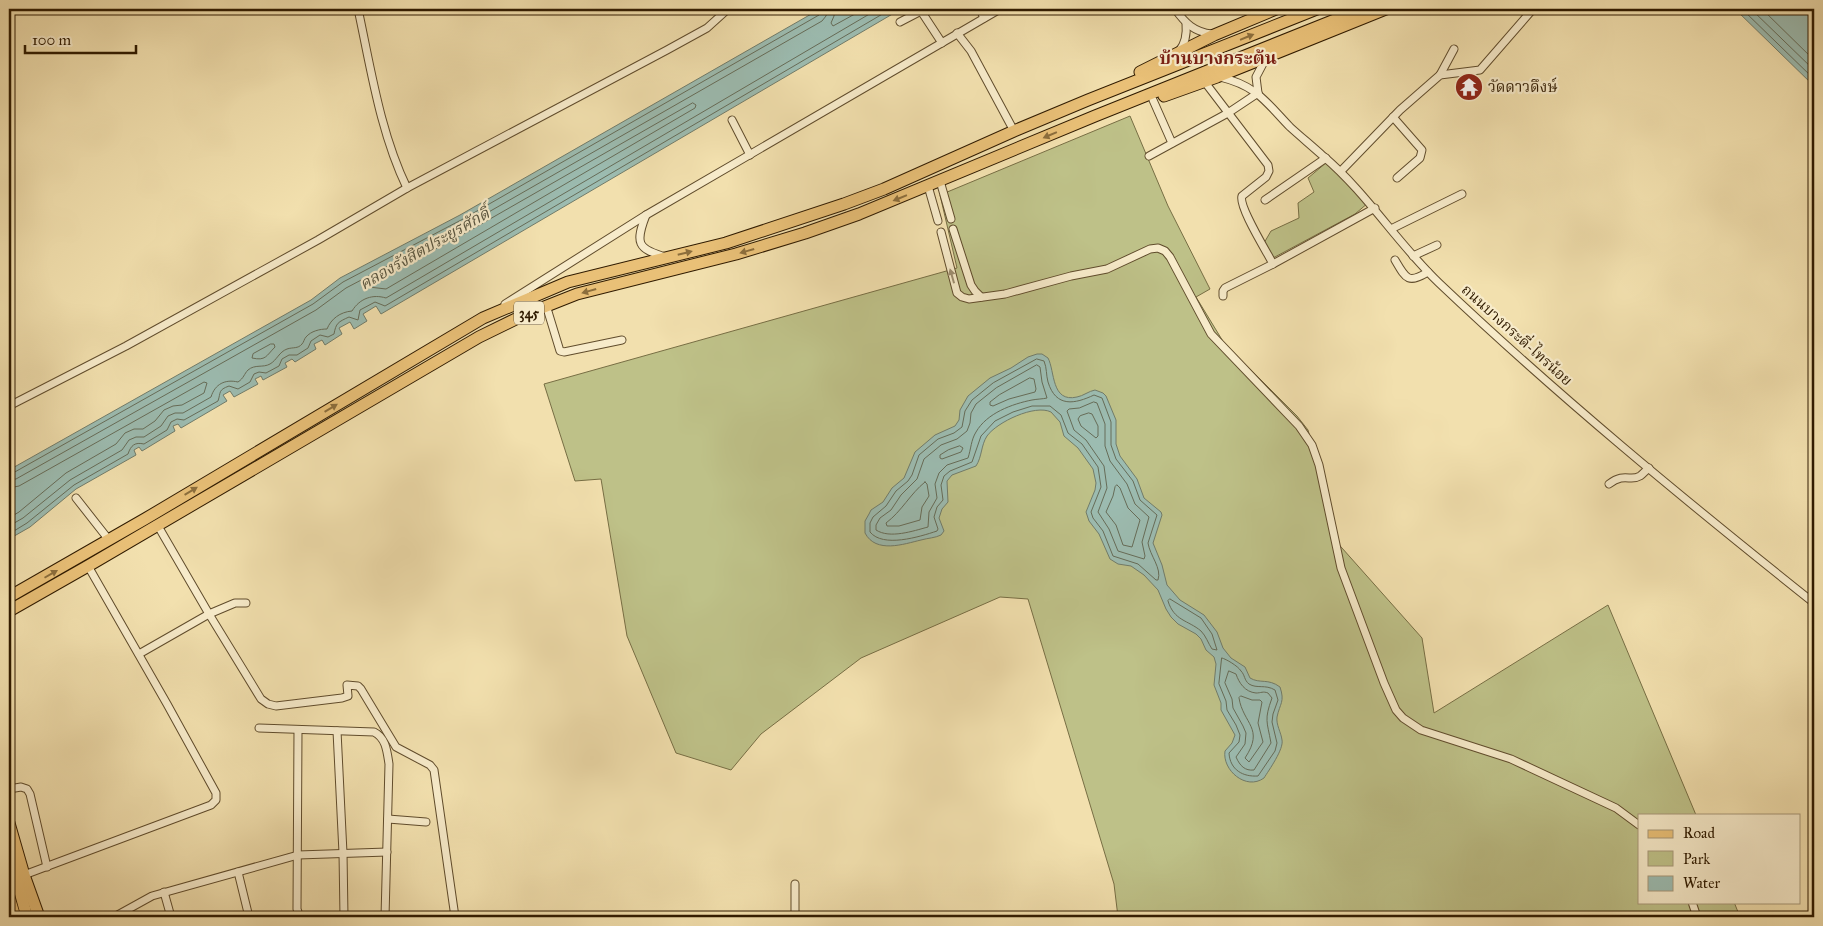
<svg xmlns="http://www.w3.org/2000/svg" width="1823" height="926" viewBox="0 0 1823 926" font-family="'IM FELL Great Primer','Noto Serif Thai',serif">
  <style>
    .green { fill: #bec188; stroke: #776e44 }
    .water { fill: #9cbcb1; stroke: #717c6a }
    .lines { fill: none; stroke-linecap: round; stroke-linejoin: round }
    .shore { stroke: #666c58; stroke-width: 1 }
    .street-casing { stroke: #604c2c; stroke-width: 9 }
    .primary-casing { stroke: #301b00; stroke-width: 13 }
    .street { stroke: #f7ebca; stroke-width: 7 }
    .primary { stroke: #e9c077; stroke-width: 11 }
    .oneway { fill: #8c6e3c }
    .oneway2 { fill: #9d8d6f }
    .labels { text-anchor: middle; stroke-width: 4.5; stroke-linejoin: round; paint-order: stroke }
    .shield { fill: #f7ebca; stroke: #6c593d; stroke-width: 1 }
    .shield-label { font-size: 14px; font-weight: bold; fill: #301b00 }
    .poi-label { font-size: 15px; fill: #301b00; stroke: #f7ebca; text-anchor: start }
    .street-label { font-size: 15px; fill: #301b00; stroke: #f7ebca }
    .water-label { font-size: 16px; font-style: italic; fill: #56533e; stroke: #f7ebca }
    .quarter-label { font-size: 18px; font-weight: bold; fill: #7a1f14; stroke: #f7ebca }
  </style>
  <rect width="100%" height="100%" fill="#f2e0ae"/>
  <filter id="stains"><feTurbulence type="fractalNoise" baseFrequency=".004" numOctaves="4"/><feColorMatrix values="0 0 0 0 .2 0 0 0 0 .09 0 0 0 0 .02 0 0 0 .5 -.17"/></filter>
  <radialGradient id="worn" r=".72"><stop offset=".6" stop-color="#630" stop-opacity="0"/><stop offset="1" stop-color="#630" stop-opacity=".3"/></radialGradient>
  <g class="green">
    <path d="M1130,116L1168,206L1210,289L1196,297L1224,343L1297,416L1308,430L1325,490L1334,539L1422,638L1434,713L1608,605L1696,815H1639V902H1734L1740,917H1118L1114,884L1028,599L1000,597L861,658L761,734L731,770L676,753L627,636L601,479L575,481L544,384L957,268L940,195Z"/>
    <path d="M1327,162L1368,203L1355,214L1273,258L1264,243L1271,231L1299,218L1298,203L1314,192L1308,178Z"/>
  </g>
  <g class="water">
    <path d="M820,9H901L381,314L376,306L363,314L367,321L354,329L350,322L339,328L342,334L325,345L322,340L314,344L316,349L295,362L292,359L285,363L287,367L263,380L261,376L255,379L258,384L234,397L230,391L223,395L227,401L181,428L178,424L173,426L175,431L142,451L139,447L134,450L136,455L76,489L30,527L9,539V470L311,300L340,278L460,215Z"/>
    <path d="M1735,9H1814V86Z"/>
    <path d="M1037,354H1042L1048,358C1055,371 1051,403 1077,397C1083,396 1089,391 1095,390L1103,393L1106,396L1116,420V444L1120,456L1137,479L1144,498L1161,512L1162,515L1153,543L1162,565L1167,585L1180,600L1204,615L1217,632L1223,648L1231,658L1245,667L1250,678C1260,684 1268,678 1280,687C1285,702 1280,703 1277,717C1276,725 1281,732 1282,740C1284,749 1269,770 1264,778C1246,791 1222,770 1225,751L1232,743L1235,735L1221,710V703L1214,685L1216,664L1214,657L1206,650L1201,639L1196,634L1178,624L1171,617L1166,609L1158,590L1144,575L1131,566L1118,564L1110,559L1099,534L1089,521L1086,512L1095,490L1096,483L1093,469L1078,448L1064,436L1060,422L1051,412C1035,404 997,422 987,436C981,445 982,457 976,466L952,475L947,481L948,502L942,509L939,518L944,531L941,535C935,538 928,538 921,540C904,544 876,554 865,533V521L869,514L871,510L883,502L892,488L904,478L915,452L935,435L955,426L959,420L960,410L968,396L990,378L1011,368L1028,357Z"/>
  </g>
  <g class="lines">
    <g class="shore">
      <path d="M835,9L834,16L831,23L833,26L864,9"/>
      <path d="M1742,9L1814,79"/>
      <path d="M1751,9L1814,70"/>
      <path d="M1762,9L1814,60"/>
      <path d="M693,103L696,105L695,108L386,289L369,287L370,284L469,231Z"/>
      <path d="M271,344H274L275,347C266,356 266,361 252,358L253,354Z"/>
      <path d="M1037,359L1044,361C1047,368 1046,375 1048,382C1056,408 1075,404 1094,395L1102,398L1111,422V445L1116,459L1133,481L1140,500L1157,515L1148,543C1150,556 1162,568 1158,580H1156L1138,564L1113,556L1103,531L1093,518L1091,512L1101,487L1098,467L1082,444L1068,433L1061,415L1050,406H1032L1013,412L995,421L981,436L972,462L950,471L944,476L941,485L943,500L937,507L934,517L938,529L937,531C919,537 883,548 870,532V523L873,517L886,506L896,491L908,481L912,475L919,455L938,439L954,433L962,427L965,411L972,400L993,383Z"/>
      <path d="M1037,365L1040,367L1042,382L1047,398C1043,399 1037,399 1032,400C1012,404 987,413 976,432C971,440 971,449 968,458L947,465L939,473L935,484L937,498L929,512L928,527C913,531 890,539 876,530V525L880,518L891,510L901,495L917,479L924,459L941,445L957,439L967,431L970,423L971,413L976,404L996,388Z"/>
      <path d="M1030,378L1034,379L1036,389L1035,392L1009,399L993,406L990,405V402L999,395Z"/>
      <path d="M1094,402L1097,403L1105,424V446L1110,461L1127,484L1135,504L1149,517L1142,542L1145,556L1144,559L1118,551L1109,529L1098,512L1107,488L1104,466L1086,440L1074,430L1067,411L1069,409L1079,408Z"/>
      <path d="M1089,413L1092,414L1098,426V436L1096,438L1081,426L1078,419L1080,416Z"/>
      <path d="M960,446L963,448L961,452L942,459L940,458V455L948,450Z"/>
      <path d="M9,474L13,473L313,304L343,282L463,219L819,15L822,9"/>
      <path d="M9,480L16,479L316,310L346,288L466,225L822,21L826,16L828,9"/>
      <path d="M925,482L927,484L929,496L922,507L920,520L899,526H887L886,523C902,511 910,494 925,482Z"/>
      <path d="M1117,485L1120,488L1128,508L1140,520L1132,547L1123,545L1116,525L1106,512L1113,496L1115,487Z"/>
      <path d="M9,488L19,486L204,382L207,383L204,393L182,405L173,406L164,410L155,421L143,429H134L125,433L116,444L66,473L19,512L9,518"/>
      <path d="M9,526L23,518L70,480L122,450L129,440L136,437H144L161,426L168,416L175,413H183L211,397C215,384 225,379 238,382C244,378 244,374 248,370C255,364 263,368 270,364C277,360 279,352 287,349C293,347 298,349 302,344C304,342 304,339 306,337C311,331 320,329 327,329C331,319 340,312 352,311C360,298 373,294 386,298L878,9"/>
      <path d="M9,534L27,523L74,485L128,454C131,445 135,442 144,444L167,430L171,422L177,419L184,420L218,401C221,392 218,390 229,386L238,389L250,382L254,374L259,372L266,373L279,366L282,359L289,355H297L308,348L311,341L320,335L328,337L334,334C336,323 338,322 349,317L358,320L360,310L375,302L385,306L891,9"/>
      <path d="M1170,599L1201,618L1212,634L1217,650L1212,649C1208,643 1206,636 1201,631C1188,620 1174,621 1168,601Z"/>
      <path d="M1222,658C1226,659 1238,666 1241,671C1245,675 1244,680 1249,684C1257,689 1265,684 1275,690L1278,700L1273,714L1272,722L1277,743L1275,751L1258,776C1243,777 1230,770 1229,753L1239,742L1240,735L1236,725L1227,710L1226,701L1219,684Z"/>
      <path d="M1229,671L1236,674C1239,683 1245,692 1256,693C1261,693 1263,691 1268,693L1272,698C1264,720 1267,721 1271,743L1254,770C1245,771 1240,766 1236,757L1245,744L1246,733L1243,726L1233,708L1232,699L1225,683Z"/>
      <path d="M1241,696L1252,700H1260L1262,702L1258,723L1263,742L1249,762L1245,758C1265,728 1243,724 1239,698Z"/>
    </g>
    <defs>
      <g id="street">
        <path d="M358,9C371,69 380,132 407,188"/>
        <path d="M980,9L984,18"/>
        <path d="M1175,9C1185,23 1194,32 1212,34"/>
        <path d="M921,11L942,43"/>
        <path d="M900,22L925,9"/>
        <path d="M957,33L971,51L1014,131"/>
        <path d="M1179,51C1186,43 1187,34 1186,23"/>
        <path d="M1440,75L1454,49"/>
        <path d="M1220,77C1257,86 1265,101 1290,127C1301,137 1312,146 1323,156C1367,193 1397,243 1439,283C1558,396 1686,501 1814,603"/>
        <path d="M1204,81L1268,165L1269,171L1266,177L1242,196C1238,206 1267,252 1273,264"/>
        <path d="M1258,93L1256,77L1266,58"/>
        <path d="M1153,100L1172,143"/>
        <path d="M1393,117L1422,150L1420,158L1397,178"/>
        <path d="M732,120L750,155"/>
        <path d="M1149,156L1228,113L1258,93"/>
        <path d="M1341,171L1400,110L1440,75L1480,70L1533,9"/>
        <path d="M940,181L951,219"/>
        <path d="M928,186L938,221"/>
        <path d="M1265,200L1326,158"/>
        <path d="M646,215C635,243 637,249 666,257"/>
        <path d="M953,229L971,285L975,291L981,297"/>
        <path d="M1391,229L1462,194"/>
        <path d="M941,232L957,293L962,297L969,299L1005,294L1071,276L1107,269L1150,249L1158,248L1165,251L1170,257L1211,334L1299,426L1312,445L1319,465L1341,568L1384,683L1396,710L1403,718L1421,730L1511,759L1616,808L1639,825"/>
        <path d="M1413,256L1437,245"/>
        <path d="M1395,260C1406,279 1408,284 1428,272"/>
        <path d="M1223,296V291L1225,288L1273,264L1375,208"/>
        <path d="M505,304L646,215L1000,9"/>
        <path d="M546,305L560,351L564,352L622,340"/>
        <path d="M9,406L126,346L318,240L407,188L667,50L707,28L728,9"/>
        <path d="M1609,484C1625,472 1630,482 1640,476C1643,474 1646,470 1649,468"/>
        <path d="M76,498L109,540"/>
        <path d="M246,603H235L209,614L261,699L268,704L276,706L342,698L348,696L347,685L358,686L361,689L396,747L430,765L434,770L455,917"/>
        <path d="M139,654L209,614L158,526"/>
        <path d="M259,728L374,732C386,738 387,751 389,764L385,917"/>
        <path d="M298,730L297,909L299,915L302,917"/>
        <path d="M337,731L343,853L344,917"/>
        <path d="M9,789L21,787L27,789L30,794L47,867"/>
        <path d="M388,819L426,822"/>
        <path d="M238,872L249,917"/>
        <path d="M24,875L211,805L216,800V793L167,704L88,566"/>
        <path d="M795,884V917"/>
        <path d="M164,892L171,917"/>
        <path d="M1692,902L1697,917"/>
        <path d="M114,917L152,896L298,855L387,852"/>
      </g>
      <g id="primary">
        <path d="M1140,72L1214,35L1276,9"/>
        <path d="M1164,96L1217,77L1386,9"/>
        <path d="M9,597L145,519L483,318L568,282L726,243L844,204L884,189L1014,131L1088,100L1317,9"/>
        <path d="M9,611L88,566L479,337L524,315L577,294L736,254L805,233L859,214L1095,116L1362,9"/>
        <path d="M9,823L24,875L39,917"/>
        <path d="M9,852L27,917"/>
        <path d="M9,897L15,917"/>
      </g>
    </defs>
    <use href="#street" class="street-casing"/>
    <use href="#primary" class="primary-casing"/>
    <use href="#street" class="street"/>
    <use href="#primary" class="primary"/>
  </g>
  <defs><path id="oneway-solid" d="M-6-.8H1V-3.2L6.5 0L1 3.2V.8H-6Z" transform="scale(1.25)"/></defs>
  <g class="oneway">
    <use href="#oneway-solid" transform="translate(1247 37) rotate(-22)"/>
    <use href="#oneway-solid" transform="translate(1050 135) rotate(157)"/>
    <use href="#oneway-solid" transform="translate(900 198) rotate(158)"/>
    <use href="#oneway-solid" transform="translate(747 251) rotate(164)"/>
    <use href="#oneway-solid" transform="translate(685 253) rotate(-14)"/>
    <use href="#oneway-solid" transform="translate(589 291) rotate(164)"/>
    <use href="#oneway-solid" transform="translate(331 408) rotate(-31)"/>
    <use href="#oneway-solid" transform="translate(191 491) rotate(-31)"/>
    <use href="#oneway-solid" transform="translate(51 574) rotate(-30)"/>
  </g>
  <use class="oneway2" href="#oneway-solid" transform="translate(952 276) rotate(-106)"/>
  <defs>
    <symbol id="temple-disc" viewBox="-11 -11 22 22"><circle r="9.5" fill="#8f2418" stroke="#f7ebca"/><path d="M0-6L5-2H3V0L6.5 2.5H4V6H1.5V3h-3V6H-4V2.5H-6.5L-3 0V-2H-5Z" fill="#fff"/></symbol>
  </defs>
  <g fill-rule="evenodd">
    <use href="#temple-disc" x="1453" y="71" width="32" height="32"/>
  </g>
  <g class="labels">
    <rect class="shield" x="514" y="301.5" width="30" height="23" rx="4"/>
    <g class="shield-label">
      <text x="529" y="318">345</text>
    </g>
    <g class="poi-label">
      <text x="1488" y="92">วัดดาวดึงษ์</text>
    </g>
    <g class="street-label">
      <text transform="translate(1517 335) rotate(42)" y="5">ถนนบางกระดี่-ไทรน้อย</text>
    </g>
    <g class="water-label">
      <text transform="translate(424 248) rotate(-30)" y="6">คลองรังสิตประยูรศักดิ์</text>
    </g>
    <g class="quarter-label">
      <text x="1218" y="64">บ้านบางกระต้น</text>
    </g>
  </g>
  <rect width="1823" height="926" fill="none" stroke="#f2e0ae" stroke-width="30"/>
  <rect x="10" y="10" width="1803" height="906" fill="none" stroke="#301b00" stroke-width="2.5"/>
  <rect x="15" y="15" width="1793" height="896" fill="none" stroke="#301b00"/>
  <rect x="1638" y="814" width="162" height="90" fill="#f7ebca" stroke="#a79879"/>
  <rect x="1648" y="830" width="25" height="8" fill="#e9c077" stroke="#a79879"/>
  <text x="1683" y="838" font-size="15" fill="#301b00">Road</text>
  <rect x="1648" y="851" width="25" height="15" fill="#bec188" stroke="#a79879"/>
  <text x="1683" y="864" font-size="15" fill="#301b00">Park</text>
  <rect x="1648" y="876" width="25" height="15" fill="#9cbcb1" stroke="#a79879"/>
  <text x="1683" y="888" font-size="15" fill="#301b00">Water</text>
  <path d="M25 45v8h111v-8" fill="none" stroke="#301b00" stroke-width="2.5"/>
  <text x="32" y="45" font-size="15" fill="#301b00" stroke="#f7ebca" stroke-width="4" paint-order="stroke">100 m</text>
  <rect width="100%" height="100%" filter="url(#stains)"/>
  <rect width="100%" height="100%" fill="url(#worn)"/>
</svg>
